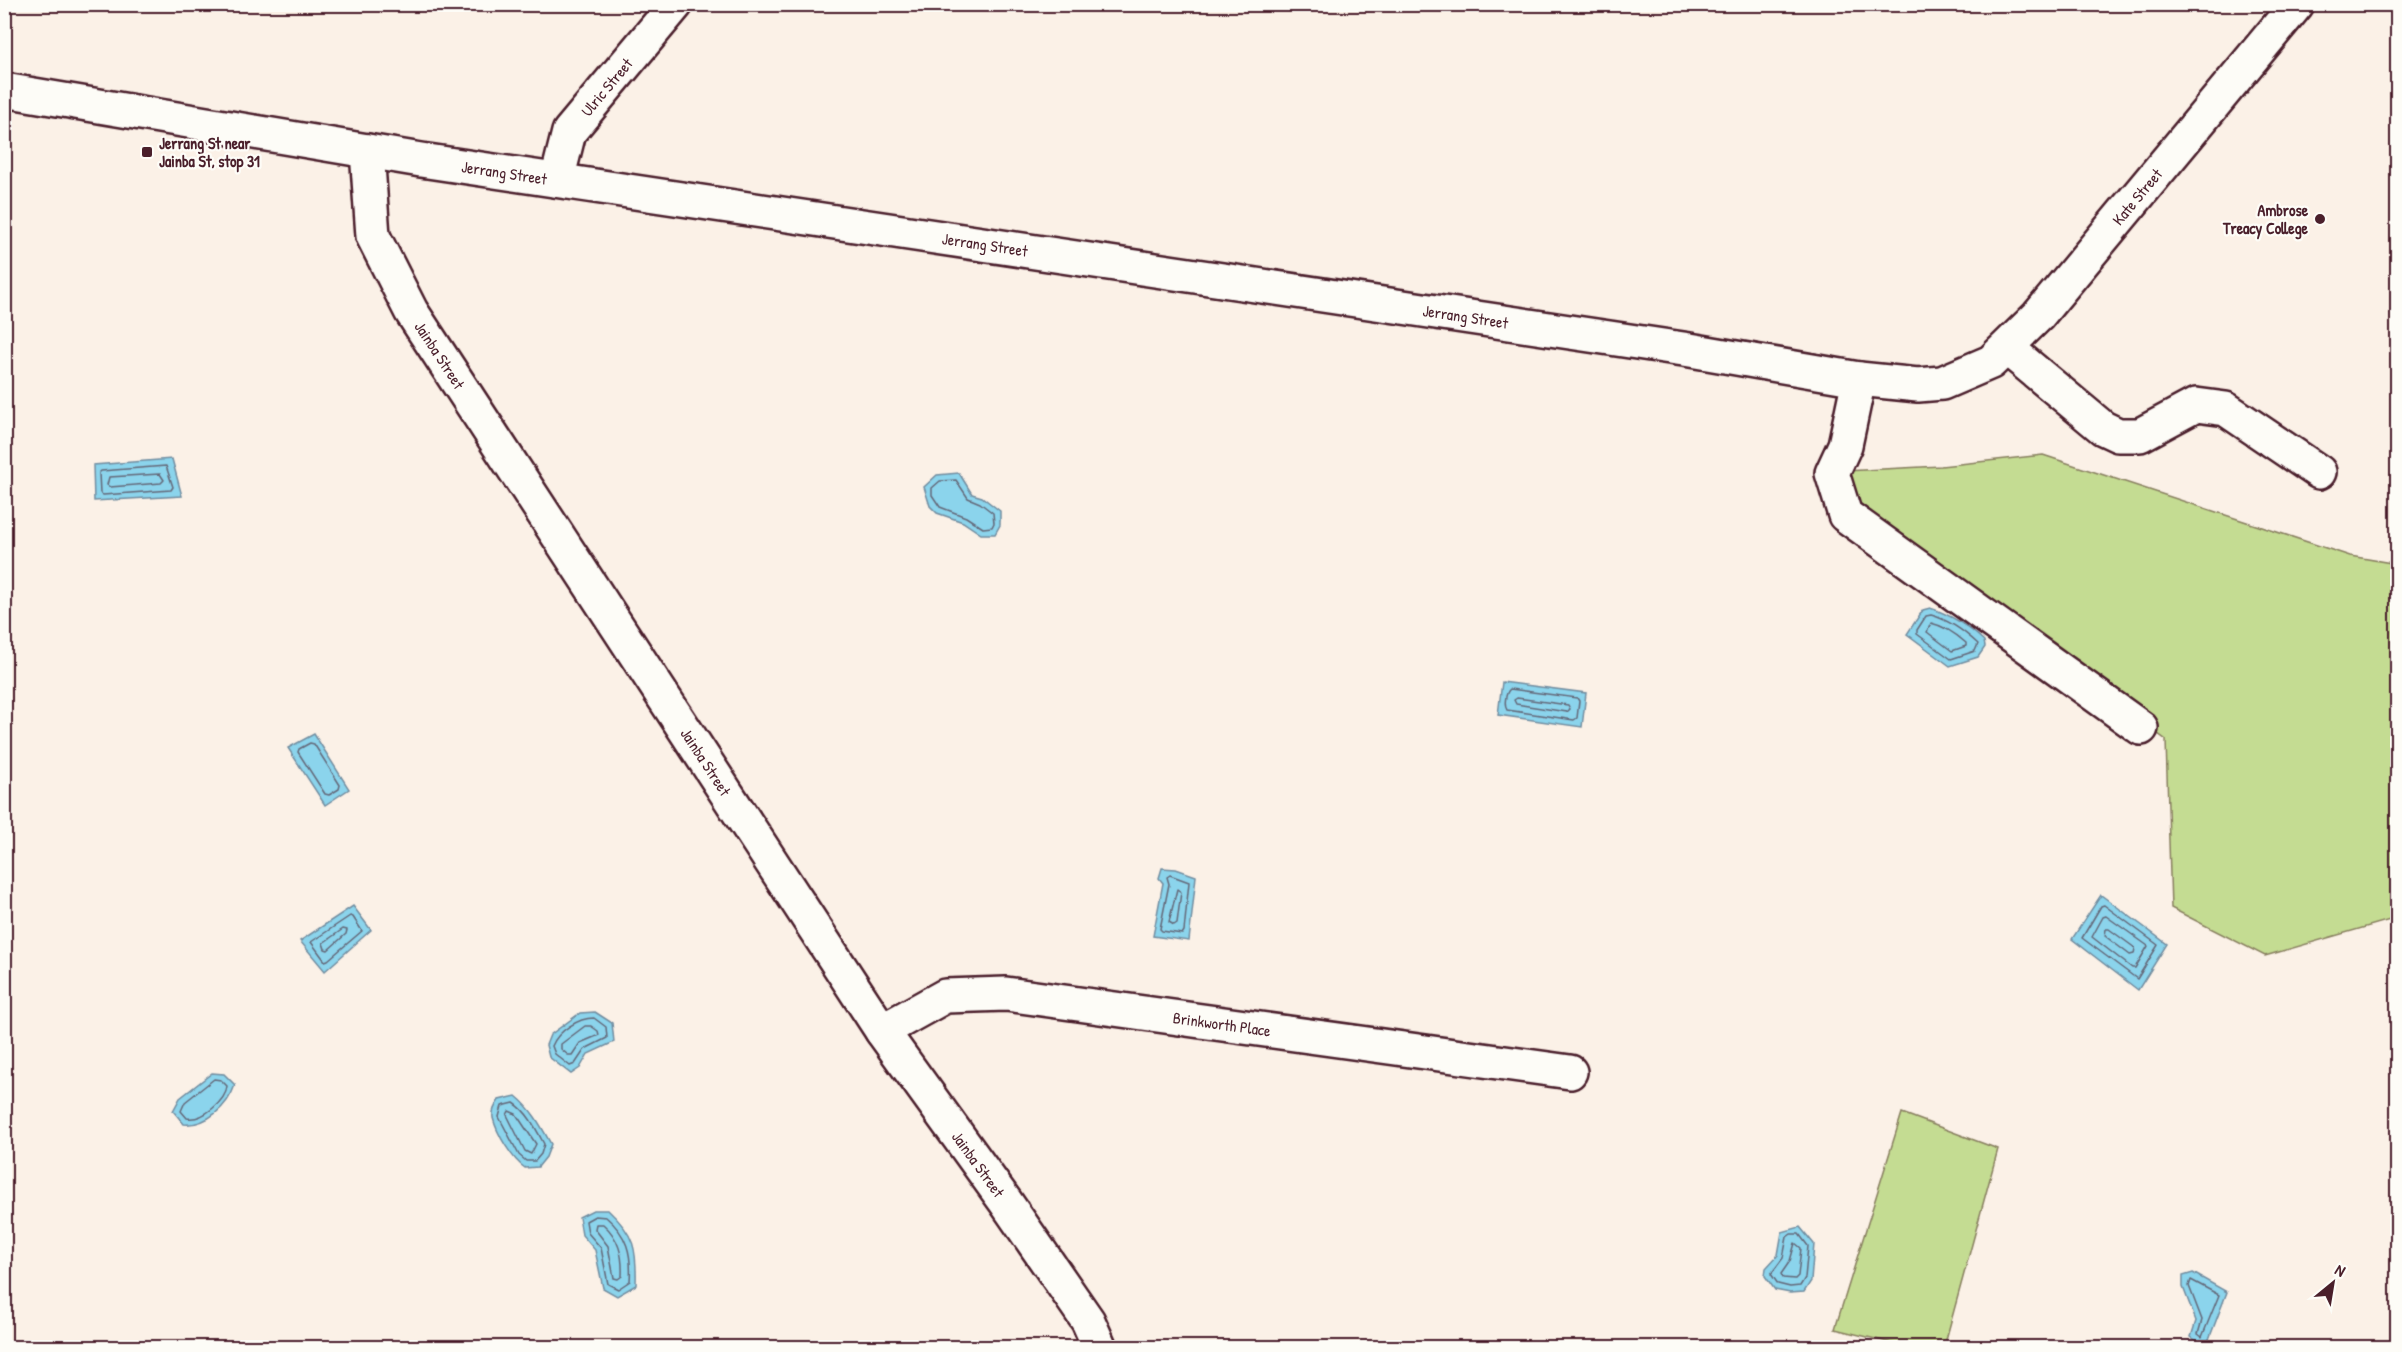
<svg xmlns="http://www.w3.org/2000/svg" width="2402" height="1352" viewBox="0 0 2402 1352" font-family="'Patrick Hand',sans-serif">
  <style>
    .green { fill: #c4dc92; stroke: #877e5e; stroke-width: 1.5 }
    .water { fill: #8bd4ec; stroke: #718c9f; stroke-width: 1.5 }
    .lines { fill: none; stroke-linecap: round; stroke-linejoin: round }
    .shore { stroke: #646778; stroke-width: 1.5 }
    .minor-casing { stroke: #4a1f2b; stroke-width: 38 }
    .minor { stroke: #fdfcf7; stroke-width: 33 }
    .poi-dot { fill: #4a1f2b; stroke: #fdfcf7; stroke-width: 2 }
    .labels { text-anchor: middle; stroke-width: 4.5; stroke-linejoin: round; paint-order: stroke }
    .street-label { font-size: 16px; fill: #4a1f2b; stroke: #fdfcf7 }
    .poi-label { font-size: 16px; font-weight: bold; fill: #4a1f2b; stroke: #fdfcf7; text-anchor: start }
  </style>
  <rect width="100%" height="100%" fill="#fbf1e7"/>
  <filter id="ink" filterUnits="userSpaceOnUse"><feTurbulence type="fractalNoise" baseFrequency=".0167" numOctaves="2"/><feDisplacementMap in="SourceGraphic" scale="12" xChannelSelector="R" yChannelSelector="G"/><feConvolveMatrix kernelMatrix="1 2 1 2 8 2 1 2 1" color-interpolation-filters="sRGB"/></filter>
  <g filter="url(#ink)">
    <g class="green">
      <path d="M2043,455L2350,556L2397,564V918L2265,956L2171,908L2166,740L2034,641L1855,517L1845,471L1941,466Z"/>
      <path d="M1902,1113L1998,1149L1944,1347H1908L1835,1329Z"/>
    </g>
    <g class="water">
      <path d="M172,459L182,496L94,501L93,465Z"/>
      <path d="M959,473L972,494L982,497L1000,511V525L995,534H981L963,522L937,513L930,506L924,487L937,475Z"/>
      <path d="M1930,608C1952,615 1968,626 1984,641L1985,647L1978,657L1950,666L1907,634L1923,610Z"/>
      <path d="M1502,682L1586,693L1582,727L1498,715Z"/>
      <path d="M314,734L349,789L325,805L288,748Z"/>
      <path d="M1162,868L1176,869L1196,876L1189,941L1153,936L1163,883L1159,878Z"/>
      <path d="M2101,895L2167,944L2138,990L2072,939Z"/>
      <path d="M353,906L371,930L325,971L300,941Z"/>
      <path d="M595,1012L612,1023L614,1042L588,1054L580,1068L571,1074L549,1057L546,1045L550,1035L580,1013Z"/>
      <path d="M212,1073L224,1074L235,1085C228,1106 207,1126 184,1124L173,1111L180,1098Z"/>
      <path d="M516,1096C532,1109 541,1126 551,1144L546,1157L538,1167L525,1168C512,1159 497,1134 493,1118C492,1111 495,1106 499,1100Z"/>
      <path d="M593,1210H608C635,1235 637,1249 636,1285L617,1296L603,1288L595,1250L582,1235L579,1217Z"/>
      <path d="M1800,1227L1814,1244L1811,1281L1804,1292L1790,1293L1775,1290L1765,1276L1766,1268L1778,1255L1782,1232Z"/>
      <path d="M2193,1273L2227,1292L2206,1347L2191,1337L2196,1321L2183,1287V1276Z"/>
    </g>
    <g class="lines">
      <g class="shore">
        <path d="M166,466L173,487L171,490L103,495L100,493L99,473L101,471Z"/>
        <path d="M160,474L164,480L161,483L110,487L107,485L109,477Z"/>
        <path d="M956,480L968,498L980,503L993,513L994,523L992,527L983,528L966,517L940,507L932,495V488L940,481Z"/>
        <path d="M1931,615C1949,620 1964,631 1978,644L1975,651L1951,659L1917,634V630L1926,616Z"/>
        <path d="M1931,623C1944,626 1956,634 1966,643V646L1952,651L1927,632Z"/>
        <path d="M1510,689L1577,698L1579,701L1577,718L1574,720L1507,710C1504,706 1505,693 1510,689Z"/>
        <path d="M1517,698L1568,705L1570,709L1567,712L1516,704L1514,700Z"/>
        <path d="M310,743L314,744L340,785L339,789L329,795L325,794L298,752L299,749Z"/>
        <path d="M1170,875L1189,882L1184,931L1182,934L1162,931L1160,929L1169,884L1167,877Z"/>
        <path d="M1177,889L1181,892L1177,923L1174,925L1169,922Z"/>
        <path d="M2104,905L2158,945L2137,979L2082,938L2101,906Z"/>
        <path d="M350,916L353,917L362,931L328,960L325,961L311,942Z"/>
        <path d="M2106,916L2148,946L2135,968H2132L2092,937L2103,917Z"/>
        <path d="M343,929L347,930L346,934L328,950L325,949L323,943Z"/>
        <path d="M2106,929H2109L2135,948L2134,954L2130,955L2105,936Z"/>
        <path d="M594,1018L606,1027L607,1038L585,1049L575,1064L570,1066L555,1054L552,1046C558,1031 578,1018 594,1018Z"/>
        <path d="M585,1026H591L598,1031L599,1035L580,1043L572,1055H568L561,1049V1044Z"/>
        <path d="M214,1079L221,1080L227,1086C226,1101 202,1121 187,1118L181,1111L185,1102Z"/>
        <path d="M514,1103C528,1112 536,1129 544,1144L541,1154L535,1161H526L519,1155L499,1117L502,1106Z"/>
        <path d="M509,1111L516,1114L536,1144L531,1154L525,1151L507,1115Z"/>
        <path d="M595,1216L606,1217C627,1235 632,1253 630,1281L618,1289L608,1284L601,1248L588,1233L586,1221Z"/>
        <path d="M596,1224H603C619,1238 623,1255 622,1276L618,1279L614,1278L608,1246L595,1229Z"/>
        <path d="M1791,1234H1799L1808,1246L1805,1278L1800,1286L1790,1287L1778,1284L1771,1274L1783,1258L1787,1237Z"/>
        <path d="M1795,1243L1801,1248L1798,1276L1795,1279L1783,1278L1781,1274L1790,1261Z"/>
        <path d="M2191,1280L2219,1295L2202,1337L2198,1334L2202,1320L2189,1286Z"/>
      </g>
      <defs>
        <g id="minor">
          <path id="s1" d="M4,90L421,160L1690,350L1859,379L1918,385L1942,383L1991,362L2038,316L2297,4"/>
          <path id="s2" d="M367,151L373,236L411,311L882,1031L1005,1201L1088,1321L1100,1348"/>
          <path id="s3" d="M557,180L569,132L676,4"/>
          <path d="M2007,348L2103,428L2118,435H2140L2196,405L2226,409L2319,472"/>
          <path d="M1859,379L1845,445L1832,473L1845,515L2141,728"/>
          <path id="s4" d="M882,1031L945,996L1006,994L1570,1072"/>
        </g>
      </defs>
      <use href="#minor" class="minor-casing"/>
      <use href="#minor" class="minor"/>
    </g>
  </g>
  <g class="poi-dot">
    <rect x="141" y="146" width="12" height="12" rx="3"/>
    <circle cx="2320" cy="219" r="6"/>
  </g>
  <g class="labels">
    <g class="street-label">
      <text dy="6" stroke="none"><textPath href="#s3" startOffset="108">Ulric Street</textPath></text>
      <text dy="6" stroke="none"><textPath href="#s1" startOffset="507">Jerrang Street</textPath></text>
      <text dy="6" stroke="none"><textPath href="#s1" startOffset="2235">Kate Street</textPath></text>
      <text dy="6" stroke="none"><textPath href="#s1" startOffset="993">Jerrang Street</textPath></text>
      <text dy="6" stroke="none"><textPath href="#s1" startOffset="1479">Jerrang Street</textPath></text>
      <text dy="6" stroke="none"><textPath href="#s2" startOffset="222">Jainba Street</textPath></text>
      <text dy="6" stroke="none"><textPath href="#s2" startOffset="708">Jainba Street</textPath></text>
      <text dy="6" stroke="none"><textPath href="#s4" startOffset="351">Brinkworth Place</textPath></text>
      <text dy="6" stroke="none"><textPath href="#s2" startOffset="1194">Jainba Street</textPath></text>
    </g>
    <g class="poi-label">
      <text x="159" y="149">Jerrang St near<tspan x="159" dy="18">Jainba St, stop 31</tspan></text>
      <text x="2308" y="216" text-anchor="end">Ambrose<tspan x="2308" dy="18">Treacy College</tspan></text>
    </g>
  </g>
  <rect width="2402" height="1352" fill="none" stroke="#fdfcf7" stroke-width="24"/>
  <rect x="12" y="12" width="2378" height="1328" fill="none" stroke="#4a1f2b" stroke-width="2" filter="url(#ink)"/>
  <g transform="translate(2333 1283) rotate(30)" stroke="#fdfcf7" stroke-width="4.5" paint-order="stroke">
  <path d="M0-4.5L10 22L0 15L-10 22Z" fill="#4a1f2b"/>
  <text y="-9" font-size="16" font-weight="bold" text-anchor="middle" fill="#4a1f2b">N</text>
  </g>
</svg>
